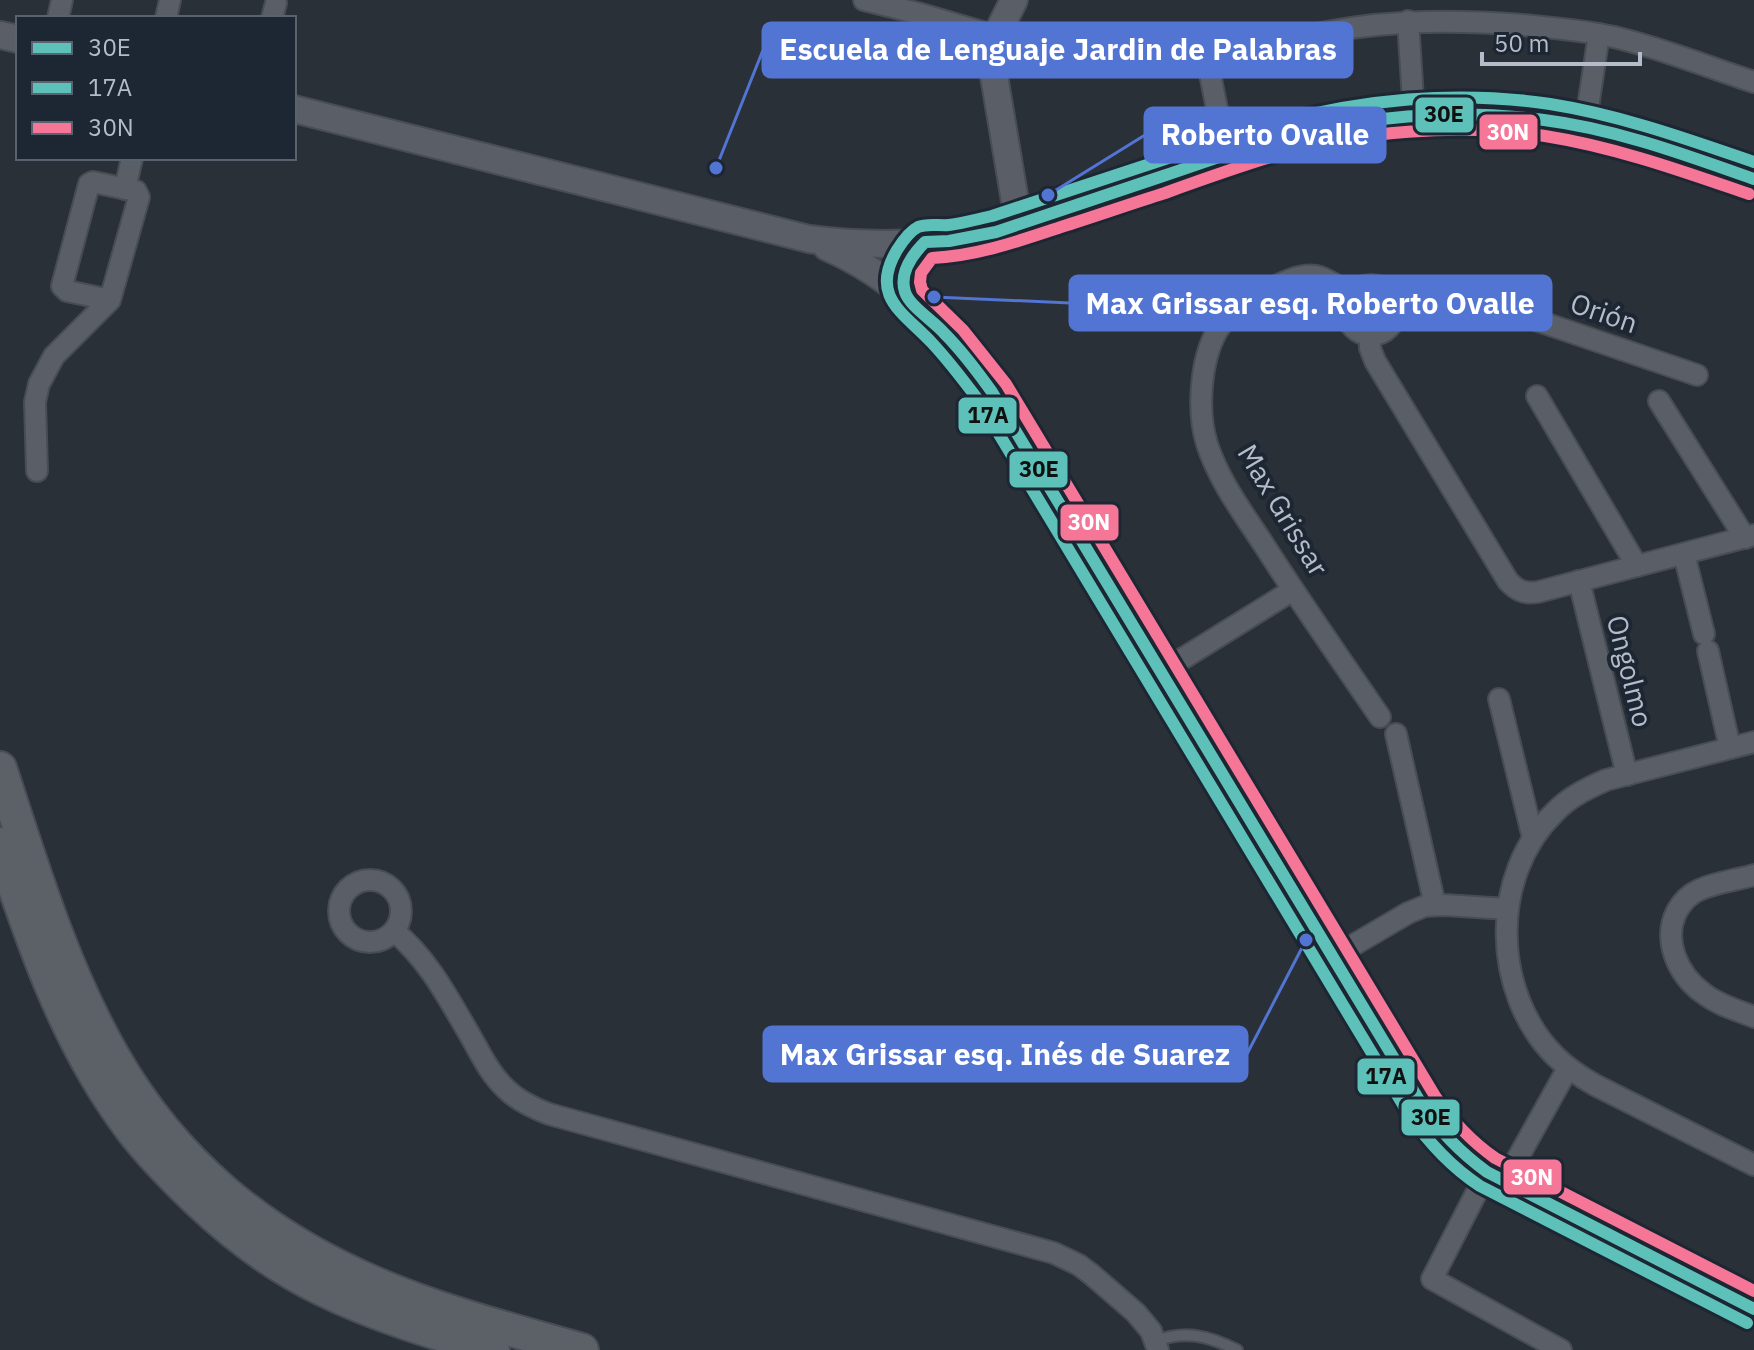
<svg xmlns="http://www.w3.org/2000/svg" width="1754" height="1350" viewBox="0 0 1754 1350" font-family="'IBM Plex Sans',sans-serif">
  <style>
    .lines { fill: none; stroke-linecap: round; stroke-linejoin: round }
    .service-casing { stroke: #484c53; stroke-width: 14 }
    .minor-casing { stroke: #484c53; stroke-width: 24 }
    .tertiary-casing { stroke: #484c53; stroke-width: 30 }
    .primary-casing { stroke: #484c55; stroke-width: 36 }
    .service { stroke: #5a5e66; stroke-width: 10 }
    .minor { stroke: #5a5e66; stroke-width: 20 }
    .tertiary { stroke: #5a5e66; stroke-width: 26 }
    .primary { stroke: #5c6168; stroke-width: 32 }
    .bus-1-casing { stroke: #1d2633; stroke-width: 18 }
    .bus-2-casing { stroke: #1d2633; stroke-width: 18 }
    .bus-3-casing { stroke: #1d2633; stroke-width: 18 }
    .bus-1 { stroke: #5dc1b9; stroke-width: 12 }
    .bus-2 { stroke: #5dc1b9; stroke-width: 12 }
    .bus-3 { stroke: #f67698; stroke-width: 12 }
    .labels { text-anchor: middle; stroke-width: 8; stroke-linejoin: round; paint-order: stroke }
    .street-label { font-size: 28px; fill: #b4bcc9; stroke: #1d2633 }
    .leader { fill: none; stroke: #5274d3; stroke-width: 3 }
    .callout-dot { fill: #5274d3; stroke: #1d2633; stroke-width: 3 }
    .callout { fill: #5274d3; stroke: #5274d3; stroke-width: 3 }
    .callout-label { font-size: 30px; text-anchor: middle; font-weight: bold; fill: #fff }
    .line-badge { stroke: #1d2633; stroke-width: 3 }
    .badge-label { font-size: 22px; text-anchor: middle; font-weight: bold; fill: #fff }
    .pale-badge-label { font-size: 22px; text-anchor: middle; font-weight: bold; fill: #111 }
  </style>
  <rect width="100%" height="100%" fill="#2a3038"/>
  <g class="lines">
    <defs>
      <path id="service" d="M1156,1341C1186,1330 1209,1336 1237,1350"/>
      <g id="minor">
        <path d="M864,0L921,14L996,36"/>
        <path d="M58,18L62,0"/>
        <path d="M166,18L170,0"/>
        <path d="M272,18L276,3"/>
        <path d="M1408,21L1414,115"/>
        <path d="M1585,127L1599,34"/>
        <path d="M1226,154L1211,79L1210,72L1216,62C1236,51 1274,44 1298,38C1374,20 1445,19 1523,25C1554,28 1584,30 1614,37C1661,48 1708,67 1754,82"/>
        <path d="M125,189L132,158"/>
        <circle cx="1371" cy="310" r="25"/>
        <path d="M1352,295C1342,289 1331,281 1320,277C1299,270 1271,289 1252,299C1238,307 1225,317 1217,331C1200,361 1197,412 1207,444C1219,481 1243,513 1264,545C1301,603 1341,660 1380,717"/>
        <path d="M1397,310L1460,303L1497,307L1697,375"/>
        <path d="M1370,335V348L1375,361L1508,581C1517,591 1525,594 1538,592L1754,535"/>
        <path d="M1537,396L1637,566"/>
        <path d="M1659,401L1745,538"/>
        <path d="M37,471L35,402L39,384L54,356L110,300L139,197L136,191L93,182L89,184L62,286L67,291L110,300"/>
        <path d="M1684,554L1704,634"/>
        <path d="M1579,581L1627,775"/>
        <path d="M1708,651L1730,748"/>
        <path d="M1161,672L1293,590"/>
        <path d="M1499,699L1533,838"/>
        <path d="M1396,734L1435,905"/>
        <path d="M1754,742L1606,780C1588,788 1569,797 1555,812C1489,875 1492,993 1555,1056C1567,1068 1581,1077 1595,1085L1754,1165"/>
        <path d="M1754,875C1737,880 1716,882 1699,890C1690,894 1682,902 1677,911C1662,940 1678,975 1703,993C1718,1005 1737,1010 1754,1017"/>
        <circle cx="370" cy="911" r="31"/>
        <path d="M394,931C429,960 448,998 471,1037C481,1055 490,1074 506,1089C518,1101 533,1108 549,1114L1054,1253L1079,1265L1091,1274L1136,1313L1151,1331L1158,1350"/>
        <path d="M1333,957L1408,913L1425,906L1444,905L1508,909"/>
        <path d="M1487,1172L1432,1279L1561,1350"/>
        <path d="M1505,1181L1568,1068"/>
      </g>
      <g id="tertiary">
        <path d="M1014,0L996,36L991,58L1019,225"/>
        <path d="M0,35L18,39"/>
        <path d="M294,109L809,239C871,247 934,246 996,232L1272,140C1374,114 1481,104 1585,127C1643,140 1699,160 1754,179"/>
        <path d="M827,247C896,277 949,331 992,392L1422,1105C1440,1133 1460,1154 1487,1172L1754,1309"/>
        <path d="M909,298C901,275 907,258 925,242"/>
      </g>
      <g id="primary">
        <path d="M0,768C32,865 62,967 113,1056C174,1163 262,1235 374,1283C441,1312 512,1330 582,1350"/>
        <path d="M0,844C33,944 68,1046 132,1130C152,1156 175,1179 198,1201C235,1236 276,1267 322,1289C377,1316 435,1333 493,1350"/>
      </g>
    </defs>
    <use href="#service" class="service-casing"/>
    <use href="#minor" class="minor-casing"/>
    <use href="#tertiary" class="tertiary-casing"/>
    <use href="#primary" class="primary-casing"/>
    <use href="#service" class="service"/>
    <use href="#minor" class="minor"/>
    <use href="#tertiary" class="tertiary"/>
    <use href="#primary" class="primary"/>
    <defs>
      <path id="bus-1" d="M1754,179C1686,155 1616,129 1544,120C1454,108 1360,116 1273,140C1236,150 1200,164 1163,176C1107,195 1052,213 996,232L949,241L925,242C912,255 899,273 905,292C910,307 934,321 944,333C962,351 977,371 992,392L1422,1105C1440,1132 1461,1153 1487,1172L1754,1309"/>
      <path id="bus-2" d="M1747,1323L1480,1186C1451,1167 1428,1142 1408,1113L979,401C964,381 949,361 932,343C904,313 869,297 897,250C902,242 910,231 918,227C927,223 940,226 949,225C964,223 978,219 992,216C1048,198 1103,179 1159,161C1195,149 1231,135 1268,125C1358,99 1458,90 1550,104C1620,115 1687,139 1754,162"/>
      <path id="bus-3" d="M1749,194C1682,171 1615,147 1545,136C1460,123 1356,131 1274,156C1237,167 1201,180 1165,193C1130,204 1096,216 1061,227C1019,241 977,256 932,258L921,273L920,282L922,290L963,330L1006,384L1435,1096C1452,1121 1471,1141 1495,1158L1754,1291"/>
    </defs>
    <use href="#bus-1" class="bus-1-casing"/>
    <use href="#bus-2" class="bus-2-casing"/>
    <use href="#bus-3" class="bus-3-casing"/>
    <use href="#bus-1" class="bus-1"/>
    <use href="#bus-2" class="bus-2"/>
    <use href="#bus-3" class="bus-3"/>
  </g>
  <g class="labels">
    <g class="street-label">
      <text transform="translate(1604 313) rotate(19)" y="10">Orión</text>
      <text transform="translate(1283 510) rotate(59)" y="10">Max Grissar</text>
      <text transform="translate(1630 671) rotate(76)" y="10">Ongolmo</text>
    </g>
  </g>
  <path class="leader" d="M716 168L763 50M1048 195L1145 135M934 297L1070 303M1306 940L1247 1054"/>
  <g class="callout-dot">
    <circle cx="716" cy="168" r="8"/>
    <circle cx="1048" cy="195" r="8"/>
    <circle cx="934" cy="297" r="8"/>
    <circle cx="1306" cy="940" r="8"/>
  </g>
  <g class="callout">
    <rect x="763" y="23" width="589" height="54" rx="8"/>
    <rect x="1145" y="108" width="240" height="54" rx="8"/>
    <rect x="1070" y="276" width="481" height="54" rx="8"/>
    <rect x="764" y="1027" width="483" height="54" rx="8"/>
  </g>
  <g class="callout-label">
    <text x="1058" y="60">Escuela de Lenguaje Jardin de Palabras</text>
    <text x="1265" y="145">Roberto Ovalle</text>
    <text x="1310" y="314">Max Grissar esq. Roberto Ovalle</text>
    <text x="1005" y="1065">Max Grissar esq. Inés de Suarez</text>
  </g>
  <g class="line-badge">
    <rect x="1414" y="96" width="61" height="38" rx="8" fill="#5dc1b9"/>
    <rect x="1478" y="113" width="61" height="38" rx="8" fill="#f67698"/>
    <rect x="957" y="396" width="61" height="39" rx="8" fill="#5dc1b9"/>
    <rect x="1008" y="450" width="61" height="39" rx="8" fill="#5dc1b9"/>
    <rect x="1059" y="503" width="61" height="39" rx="8" fill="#f67698"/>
    <rect x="1356" y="1057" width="60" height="39" rx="8" fill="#5dc1b9"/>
    <rect x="1400" y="1098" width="61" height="39" rx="8" fill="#5dc1b9"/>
    <rect x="1502" y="1158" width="61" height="38" rx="8" fill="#f67698"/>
  </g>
  <g class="badge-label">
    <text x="1508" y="140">30N</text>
    <text x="1089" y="530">30N</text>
    <text x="1532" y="1185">30N</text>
  </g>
  <g class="pale-badge-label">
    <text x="1444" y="122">30E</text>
    <text x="988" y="423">17A</text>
    <text x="1039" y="477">30E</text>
    <text x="1386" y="1084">17A</text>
    <text x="1431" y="1125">30E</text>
  </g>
  <rect x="16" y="16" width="280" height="144" fill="#1d2633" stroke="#59626f" stroke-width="2"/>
  <rect x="32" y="42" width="40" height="12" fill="#5dc1b9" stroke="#59626f" stroke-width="2"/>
  <text x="88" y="56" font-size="24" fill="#b4bcc9">30E</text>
  <rect x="32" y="82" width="40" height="12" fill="#5dc1b9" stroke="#59626f" stroke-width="2"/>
  <text x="88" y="96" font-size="24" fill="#b4bcc9">17A</text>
  <rect x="32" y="122" width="40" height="12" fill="#f67698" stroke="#59626f" stroke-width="2"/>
  <text x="88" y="136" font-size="24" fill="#b4bcc9">30N</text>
  <path d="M1482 52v12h158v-12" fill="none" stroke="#b4bcc9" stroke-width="4"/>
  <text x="1494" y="52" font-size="24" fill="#b4bcc9" stroke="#1d2633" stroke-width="6" paint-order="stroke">50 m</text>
</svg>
